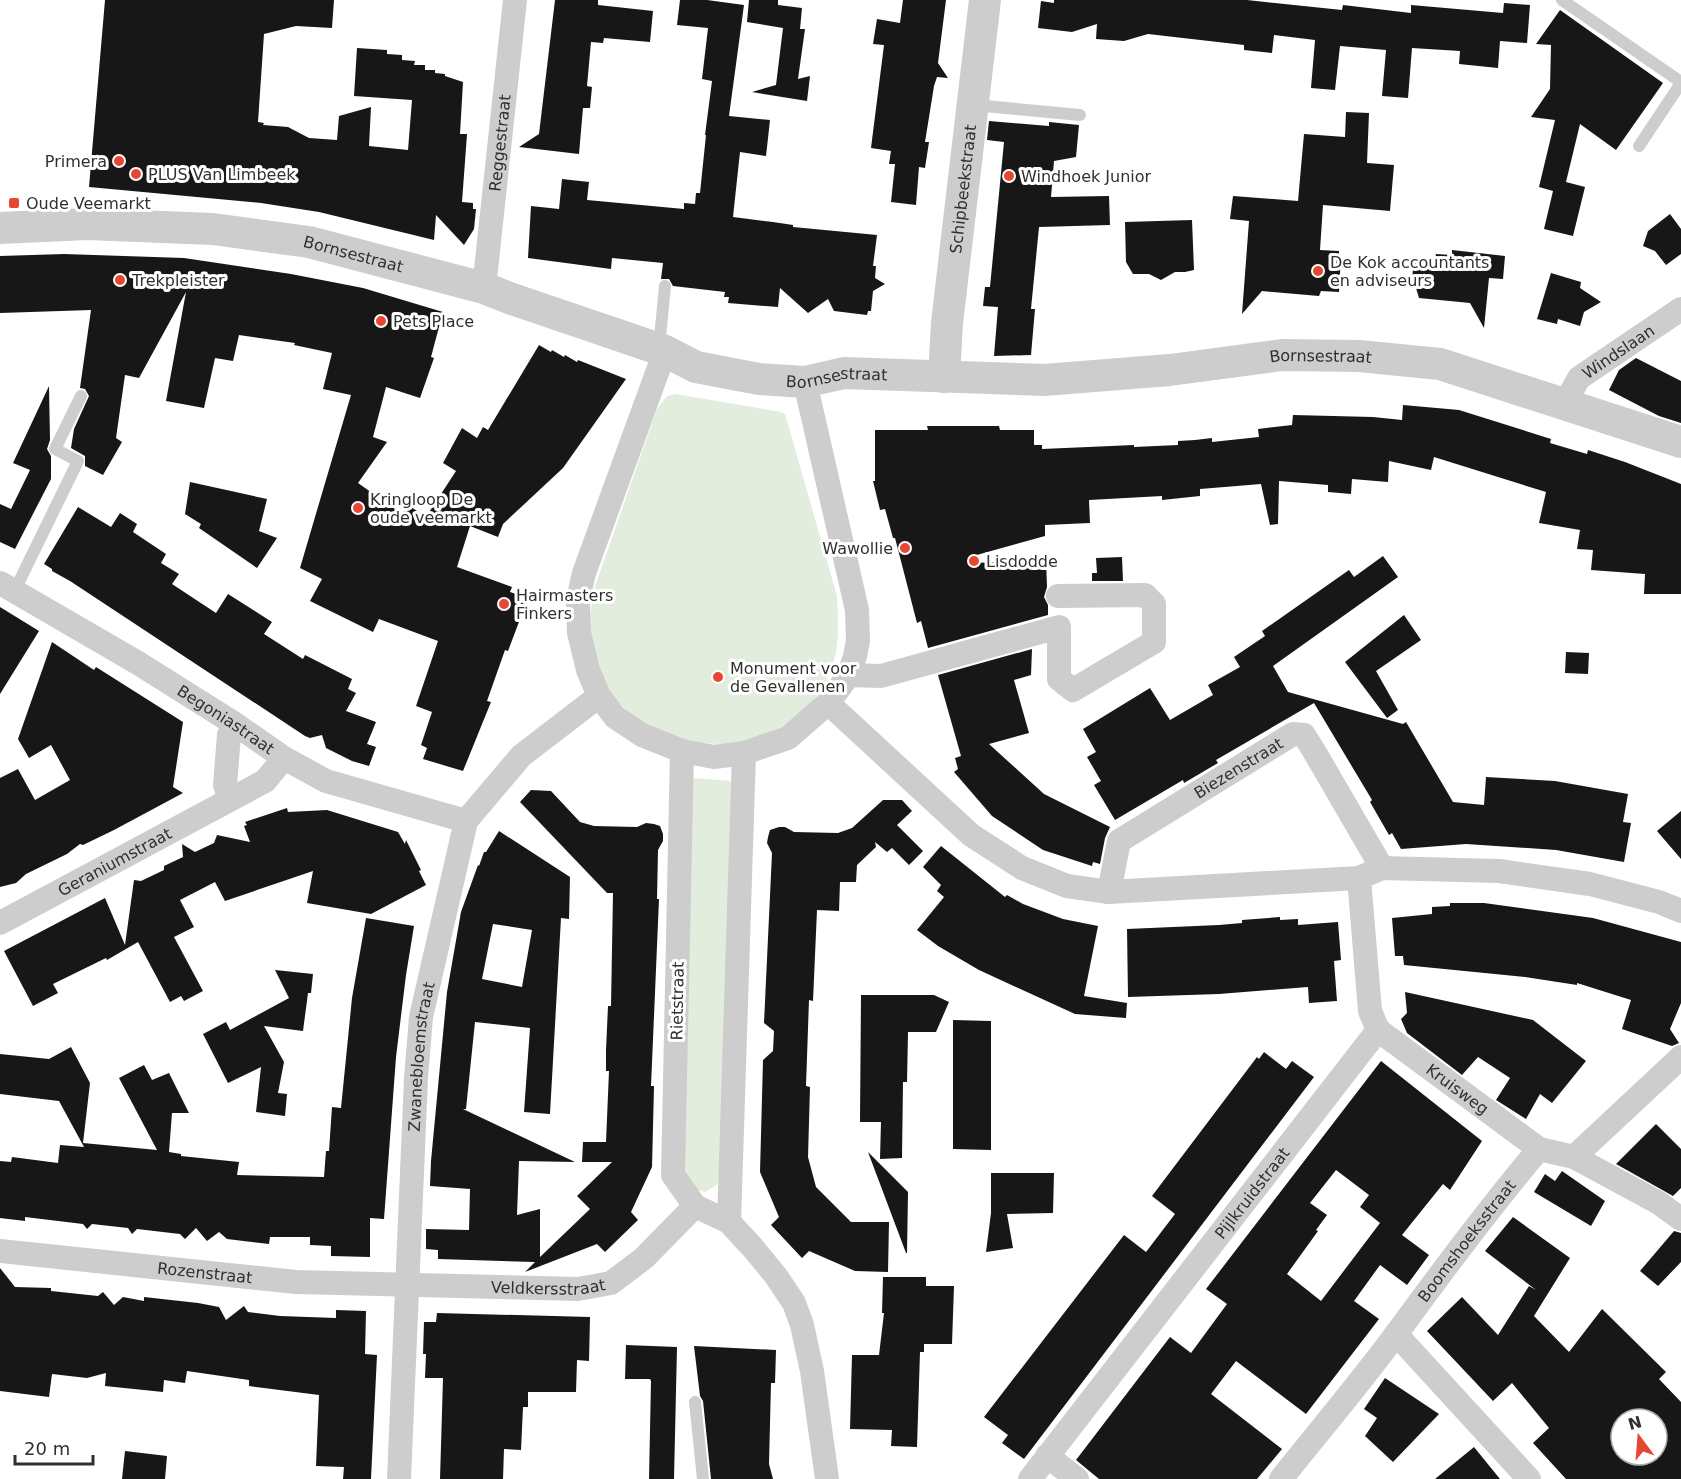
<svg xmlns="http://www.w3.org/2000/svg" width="1681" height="1479" viewBox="0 0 1681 1479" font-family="'DejaVu Sans',sans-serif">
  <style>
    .green { fill: #e3edde }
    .building { fill: #171717; fill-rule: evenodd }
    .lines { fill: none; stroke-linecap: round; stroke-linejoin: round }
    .service { stroke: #cdcdcd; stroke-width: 12 }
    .minor { stroke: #cdcdcd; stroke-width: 24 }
    .tertiary { stroke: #cdcdcd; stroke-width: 32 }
    .poi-dot { fill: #e64732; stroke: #fff; stroke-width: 2 }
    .labels { text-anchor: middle; stroke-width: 6; stroke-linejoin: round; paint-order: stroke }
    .street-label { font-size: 16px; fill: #303030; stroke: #fff }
    .poi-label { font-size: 16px; fill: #303030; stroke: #fff; text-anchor: start }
  </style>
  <rect width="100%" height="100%" fill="#fff"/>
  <g class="green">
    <path d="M676,394L781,412L785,414L837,596C838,619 840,642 833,664C821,704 785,734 745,744C739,746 730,744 723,744C702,744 679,741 660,733C634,722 604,692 596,665C588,641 590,616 593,592L657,409L667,396Z"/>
    <path d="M692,778L733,781L721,1174L717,1185L705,1192L692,1188L684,1179Z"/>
  </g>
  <g class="building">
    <path d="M105,0H334L332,28L296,26L264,34L258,122L264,123L263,125L288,127L309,138L337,140L339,116L371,107L369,146L408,150L412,100L354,96L357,48L387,50V54L402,55V60L415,61L414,65H425V70H435V73L445,74V76L463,82L460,134H467L462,202L473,203V209H476L474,229L464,245L436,215L434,240L319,212L261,203L89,187Z"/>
    <path d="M555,0H598V5L653,11L650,42L604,38L603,43L591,42L587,86L592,87L590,108H583L579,154L519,147L539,134Z"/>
    <path d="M680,0H707L744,5L729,116L770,120L766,156L740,152L733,217L773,222L793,225V227L877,235L873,266H876L875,278L885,284L873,291L871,311H868L867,315L834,311L828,299L808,313L780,288L778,307L728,303L729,297H724L725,292L673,286L669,279H661L663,263L612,258L611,269L528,258L531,206L559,209L562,179L589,182L587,200L684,209V203L695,204L696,193H700L706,135H705L712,81L702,79L708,28L677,25Z"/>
    <path d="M749,0H778V5L802,8L800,29H805L798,79L810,76L807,101L752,92L776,85L783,28L747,22Z"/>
    <path d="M903,0H946L938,63L948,78L937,77L934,86L925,142H929L925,168L919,167L916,205L891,202L895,164H889L891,151L871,148L884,45L873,44L877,19L900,23Z"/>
    <path d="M1054,0H1247L1342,10L1343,5L1411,13V5L1503,13L1504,3L1530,5L1527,43L1500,41L1498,68L1459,64L1460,51L1412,48L1408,98L1382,96L1386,50L1340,46L1335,90L1311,88L1315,40L1274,35L1272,53L1244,50V45L1148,34L1124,41L1096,39L1097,24L1072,32L1038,28L1041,1L1054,3Z"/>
    <path d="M1560,10L1663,83L1616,150L1580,124L1566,182L1585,187L1573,236L1544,229L1553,191L1539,187L1555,120L1531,117L1550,89L1551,45L1536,44Z"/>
    <path d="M1346,112L1369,113L1367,163L1394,165L1390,211L1323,205L1320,250L1339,251V254L1341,255L1339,292L1321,291L1319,296L1262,291L1242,314L1249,221L1230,219L1233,196L1298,201L1304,134L1345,137Z"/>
    <path d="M989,121L1049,126V122L1079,125L1076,157L1054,161L1051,197L1109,196L1110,225L1039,227L1031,309H1035L1031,355L994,356L998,307L983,306L985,287H990L1004,142L987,140Z"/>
    <path d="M1670,214L1681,229V254L1666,265L1655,251L1643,246L1648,231Z"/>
    <path d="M1192,220L1194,270L1185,272H1175L1161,280L1149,274H1133L1126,262L1125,222Z"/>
    <path d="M1452,250L1505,256L1503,279L1489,278L1484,328L1470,303L1419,298L1416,288V282L1412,281L1414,257L1435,259L1436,254L1452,255Z"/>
    <path d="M64,254L184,258L291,274L363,288L443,312L431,357L434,358L420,398L386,387L373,437L387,442L358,483L402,514L408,505L426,517L456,471L443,463L462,428L477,438L483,427L488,430L539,345L551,352L552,350L564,357L565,355L577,362L578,360L626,379L563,468L503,524L498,537L470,526L457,567L512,587L510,592L528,598L508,651L505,650L487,701L491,702L463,771L423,759L427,748L421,745L432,712L416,706L438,641L379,619L373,632L310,601L322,579L300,568L351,395L323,389L332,353L294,345L295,343L239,335L233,361L215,358L204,408L166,401L186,292L139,378L125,375L116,438L122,442L103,475L85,466V456L71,448L74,429L89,396L85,389L80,388L91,310L0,313V256Z"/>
    <path d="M1551,273L1581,282L1580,288L1601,302L1584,312L1580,326L1558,319L1557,324L1537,319Z"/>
    <path d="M1636,358L1681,381V423L1659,416L1609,390L1619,370Z"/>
    <path d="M49,386L50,440L47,449L51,456V479L15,549L0,542V504L11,509L30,470L13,463Z"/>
    <path d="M1403,405L1459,410L1551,439L1550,443L1587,454L1588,450L1625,462L1681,484V594H1644L1645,574L1591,570L1593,550L1577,549L1580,530L1539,523L1546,492L1434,457L1431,470L1389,461L1388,482L1352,479L1351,494L1328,492V485L1279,481L1278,524L1270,525L1261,484L1200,489V496L1162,500V496L1089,500L1090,523L1045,525V536L973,556L974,563L1046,560L1047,587L1044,597L1048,605V615L928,648L921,621L917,623L895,538H893L885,509L880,510L873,481H875V430H928L927,426H999L1000,430H1034V445H1042V449L1134,445V447L1178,445V441L1195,440L1212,438V442L1259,437L1258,429L1292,425L1293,415L1373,417L1402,420Z"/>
    <path d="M190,482L267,499L259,531L277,538L257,568L199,528L201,524L185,514Z"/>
    <path d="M78,507L111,527L120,513L137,524L133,532L166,554L161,563L179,574L172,584L216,613L228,594L272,622L264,634L303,659L305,655L352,679L348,689L356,693L346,711L376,722L367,744L376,747L369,766L352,761L326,748L322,735L310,738L305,736L70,581L52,571V569L44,564Z"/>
    <path d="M1383,556L1398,577L1273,666L1288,692L1403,724L1406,722L1453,802L1484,805L1486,777L1555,781L1628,794L1623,822L1631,823L1624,862L1556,850L1466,844L1401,849L1392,833L1389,835L1370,802L1372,800L1314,703L1216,760L1218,763L1184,783L1183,780L1115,820L1094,785L1101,781L1087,757L1096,752L1083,729L1150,688L1170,720L1213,695L1208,685L1240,667L1234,657L1265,636L1262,631L1349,570L1354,577Z"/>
    <path d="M1122,557L1123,581H1092V573H1097L1096,558Z"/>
    <path d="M0,607L39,631L0,694Z"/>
    <path d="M1404,615L1421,640L1376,671L1398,710L1387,718L1345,662Z"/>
    <path d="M52,642L94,670L96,667L183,722L173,787L183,793L114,830L83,845L80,844L67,854L26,874L16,883L0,887V778L18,769L35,800L70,780L51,745L29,758L18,739Z"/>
    <path d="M1032,649L1031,675L1014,680L1029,733L989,744L1044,794L1110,827L1105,838L1100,864L1093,862L1092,866L1043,850L992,816L954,772L958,769L955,758L961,756L938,675Z"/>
    <path d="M1566,652L1589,653L1588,674L1565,673Z"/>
    <path d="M531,790L551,791L580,822L594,826L637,827L646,823L654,824L660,826L663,834V841L658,850L657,899H659L651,1086H654L652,1167L631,1212L638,1220L605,1252L597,1244L525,1272L535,1262L438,1259V1250L426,1249V1229L469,1230L470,1189L430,1186L431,1161L447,992L461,912L478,865L479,866L484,852H486L499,831L570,877L569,919L561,918L550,1114L524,1112L530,1028L475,1022L466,1109H463L575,1162L519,1161L517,1215L540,1209V1257L590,1209L577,1196L612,1162H582L583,1142H606L609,1071H606V1050L608,1006H611L613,893H607L520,802ZM493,924L532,930L522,987L482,979Z"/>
    <path d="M883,800H902L912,811L897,825L923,851L909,865L892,848L887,852L875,842L876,847L857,865L856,882H840L839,911L817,910L813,1001L809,1000L806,1086L810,1087L808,1157L816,1187L851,1222H889L888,1272L855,1271L809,1251L802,1258L771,1225L779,1217L760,1172L763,1060L773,1051L774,1031L764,1023L772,853L767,843L768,837L770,830L779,827H785L794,832L838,833L852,828Z"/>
    <path d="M287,808L288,812L327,810L398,832L405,844L406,840L421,870L419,871L426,885L371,914L307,903L313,871L225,901L215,882L180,900L194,927L174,937L203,991L184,1001L181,996L170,1002L138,942L107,960L106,958L53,984L58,993L33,1006L4,951L105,898L125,945L134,880L141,881L164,870V866L183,857L182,844L195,852L214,843L217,835L250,842L244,826L247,825L245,822Z"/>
    <path d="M1681,811V859L1657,831Z"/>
    <path d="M941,846L1005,897L1007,895L1023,904L1063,919L1098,926L1084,996L1127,1003L1126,1018L1075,1014L979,970L938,946L917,930L944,897L937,891L941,885L923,867Z"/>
    <path d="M1450,903H1484L1593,918L1681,942V1003L1670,1029L1679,1043L1672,1046L1622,1029L1631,1000L1577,983V985L1525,977L1404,965L1403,956H1395L1392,918L1432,914V907L1450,906Z"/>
    <path d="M1280,917V920L1298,919V925L1338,922L1341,960L1334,961L1337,1001L1309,1003L1308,987L1219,994L1128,997L1127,929L1219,925L1242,923V920Z"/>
    <path d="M366,918L414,926L406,975L396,1057L384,1219L370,1218V1257L331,1256V1246L310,1245V1237H270L269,1244L227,1239L219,1232L207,1241L196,1228L185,1239L180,1234L137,1229L132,1234L128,1228L92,1224L87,1229L83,1224L25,1217V1221L0,1218V1161L11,1162L12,1157L58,1163L60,1145L84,1147L59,1101L0,1094V1054L49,1059L71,1047L90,1083L83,1143L157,1150L119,1078L144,1065L152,1080L169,1073L189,1113H172L169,1152L181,1154V1156L239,1162L237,1175L324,1177L326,1151H329L332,1107L341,1108L352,998Z"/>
    <path d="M275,970L313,974L311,993H308L303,1031L264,1026L284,1062L278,1093L287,1094L285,1116L256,1112L261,1067L228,1083L203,1034L226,1022L230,1030L289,998Z"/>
    <path d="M1405,992L1533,1020L1586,1061L1552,1103L1540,1094L1526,1119L1496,1100L1510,1078L1478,1057L1462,1075L1407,1033L1401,1019L1407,1013Z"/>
    <path d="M861,995H934L949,1002L936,1032H908L907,1082H903L902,1158L880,1159L881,1122H860Z"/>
    <path d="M953,1020L991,1021V1150L953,1149Z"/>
    <path d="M1264,1052L1286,1069L1292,1061L1314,1077L1024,1459L1002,1443L1008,1435L984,1417L1124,1235L1146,1252L1162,1231L1175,1214L1152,1196L1257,1057L1259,1059Z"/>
    <path d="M1381,1061L1482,1141L1450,1190L1443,1184L1402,1235L1429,1255L1407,1285L1380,1265L1354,1301L1379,1319L1306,1414L1236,1361L1211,1394L1282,1449L1257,1479H1099L1076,1460L1170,1337L1191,1353L1227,1304L1206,1289ZM1336,1170L1369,1195L1360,1207L1380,1223L1321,1301L1287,1274L1318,1231L1316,1230L1327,1215L1310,1203Z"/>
    <path d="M1656,1124L1681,1149V1188L1673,1196L1616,1164Z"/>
    <path d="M868,1152L908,1192L907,1253H906Z"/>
    <path d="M1562,1171L1605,1201L1591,1226L1534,1192L1545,1174L1555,1181Z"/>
    <path d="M991,1173H1054L1053,1213L1007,1214L1013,1248L986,1252L991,1213Z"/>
    <path d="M1513,1217L1570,1258L1534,1316L1569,1352L1602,1309L1666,1372L1659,1379L1681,1402V1479H1566L1533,1443L1549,1428L1512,1383L1493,1401L1427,1331L1462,1297L1498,1335L1529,1286L1536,1290L1485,1251ZM1621,1419H1657V1455H1621Z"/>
    <path d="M1674,1231L1681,1233V1262L1658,1286L1640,1271Z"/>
    <path d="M0,1268L15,1287L51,1288V1291L98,1296L103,1292L114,1305L123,1297L144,1301V1297L198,1303L219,1307L226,1320L244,1306L248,1312L280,1316L336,1318V1310L366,1311L365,1354L377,1355L371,1479H343L344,1467L316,1466L319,1395L249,1386V1380L187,1371L185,1383L164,1380L163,1392L105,1386L106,1373L87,1378L52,1374L49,1397L0,1391Z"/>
    <path d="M883,1277H926V1286H954L952,1344H924V1352H920L917,1447L891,1446L892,1430L850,1429L852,1355H879L884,1313H882Z"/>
    <path d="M437,1313L590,1317L589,1361L577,1360L576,1392H528V1407H523L521,1450L504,1449L503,1479H440L443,1378H425L426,1354H423L424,1322H436Z"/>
    <path d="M626,1345L677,1347L674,1479H649L651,1381L650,1379H625Z"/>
    <path d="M694,1346L776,1350L775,1383H771L769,1464L773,1479H711L703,1401L700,1396Z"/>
    <path d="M1385,1378L1439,1414L1393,1462L1365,1436L1377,1418L1364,1409Z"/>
    <path d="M1474,1447L1500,1479H1435Z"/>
    <path d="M125,1451L167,1456L165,1479H122Z"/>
  </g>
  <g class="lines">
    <g class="service">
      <path d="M1562,0L1681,82"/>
      <path d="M974,105L1080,115"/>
      <path d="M1639,146L1681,83"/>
      <path d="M659,348L665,286"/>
      <path d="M14,592L78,461L55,449L81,396"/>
      <path d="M695,1402L703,1479"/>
    </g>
    <g class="minor">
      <path id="s1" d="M484,288L515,0"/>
      <path d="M665,351L584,573L578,600L579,633L588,670L599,696L615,717L642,735L682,751L714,757L744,753L788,738L828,703L849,675L855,656L858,641L857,610L805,382"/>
      <path id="s2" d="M1565,403L1579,378L1681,309"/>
      <path id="s3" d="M0,583L138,663L235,724L284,758L326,781L466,821"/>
      <path d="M849,675L881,676L1059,627V679L1073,690L1154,642V604L1145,595L1058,596"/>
      <path d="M828,703L971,835L1022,868L1067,886L1109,892L1359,878L1382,868L1499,871L1590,884L1659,902L1681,911"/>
      <path d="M682,751L673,1175L695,1206L729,1222L753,1248L776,1276L794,1303L802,1325L812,1371L827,1479"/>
      <path d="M230,799L225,785L229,735L235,724"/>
      <path d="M1359,878L1370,1011L1378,1030"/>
      <path id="s4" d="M1109,892L1119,841L1293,734L1304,735L1314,751L1382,868"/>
      <path id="s5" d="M0,923L265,781L284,758"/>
      <path id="s6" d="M1378,1030L1539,1149L1574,1157L1659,1203L1681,1219"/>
      <path d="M1574,1157L1681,1057"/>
      <path d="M729,1222L744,753"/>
      <path id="s7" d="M0,1251L296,1282L578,1289L611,1283L644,1258L695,1206"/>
      <path d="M1396,1334L1529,1479"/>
      <path d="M1047,1456L1077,1479"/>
      <path id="s8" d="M399,1479L416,1078L421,1017L466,821L521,756L599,696"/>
      <path id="s9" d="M1030,1479L1378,1030"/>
      <path id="s10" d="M1281,1479C1320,1430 1360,1383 1397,1333C1443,1270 1489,1208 1539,1149"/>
    </g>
    <g class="tertiary">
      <path id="s11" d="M0,228L87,224L213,229L309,242L484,288L512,299L665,351L696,367L759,379L805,382L844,373L1044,380L1170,370L1282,355L1359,356L1440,364L1681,442"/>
      <path id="s12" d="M944,377L947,323L985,0"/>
    </g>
  </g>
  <g class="poi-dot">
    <circle cx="119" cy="161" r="6"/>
    <circle cx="136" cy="174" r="6"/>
    <circle cx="1009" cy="176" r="6"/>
    <rect x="8" y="197" width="12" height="12" rx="3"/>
    <circle cx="1318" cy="271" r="6"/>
    <circle cx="120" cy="280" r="6"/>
    <circle cx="381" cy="321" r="6"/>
    <circle cx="358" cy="508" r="6"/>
    <circle cx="905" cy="548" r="6"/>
    <circle cx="974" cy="561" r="6"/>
    <circle cx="504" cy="604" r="6"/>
    <circle cx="718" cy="677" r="6"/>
  </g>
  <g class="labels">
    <g class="street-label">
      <text dy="6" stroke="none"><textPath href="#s1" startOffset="146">Reggestraat</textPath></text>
      <text dy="6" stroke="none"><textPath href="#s12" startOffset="189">Schipbeekstraat</textPath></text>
      <text dy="6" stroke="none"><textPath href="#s11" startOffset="356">Bornsestraat</textPath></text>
      <text dy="6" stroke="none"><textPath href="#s2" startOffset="76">Windslaan</textPath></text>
      <text dy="6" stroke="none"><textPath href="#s11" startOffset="1346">Bornsestraat</textPath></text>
      <text dy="6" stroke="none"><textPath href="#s11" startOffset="860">Bornsestraat</textPath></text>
      <text dy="6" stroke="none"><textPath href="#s3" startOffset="264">Begoniastraat</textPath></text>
      <text dy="6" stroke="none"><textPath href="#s4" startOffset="192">Biezenstraat</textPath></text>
      <text dy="6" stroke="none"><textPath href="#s5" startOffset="130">Geraniumstraat</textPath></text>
      <text transform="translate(677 1001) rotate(-89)" y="6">Rietstraat</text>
      <text dy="6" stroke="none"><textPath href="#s8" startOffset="423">Zwanebloemstraat</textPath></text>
      <text dy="6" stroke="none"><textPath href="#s6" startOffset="99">Kruisweg</textPath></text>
      <text dy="6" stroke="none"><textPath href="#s9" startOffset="362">Pijlkruidstraat</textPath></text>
      <text dy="6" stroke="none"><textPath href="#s10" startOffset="302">Boomshoeksstraat</textPath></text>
      <text dy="6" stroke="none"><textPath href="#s7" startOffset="206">Rozenstraat</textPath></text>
      <text dy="6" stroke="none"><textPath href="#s7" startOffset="550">Veldkersstraat</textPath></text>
    </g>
    <g class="poi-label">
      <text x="107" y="167" text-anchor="end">Primera</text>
      <text x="148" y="180">PLUS Van Limbeek</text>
      <text x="1021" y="182">Windhoek Junior</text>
      <text x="26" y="209">Oude Veemarkt</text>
      <text x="1330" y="268">De Kok accountants<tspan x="1330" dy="18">en adviseurs</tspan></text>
      <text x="132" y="286">Trekpleister</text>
      <text x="393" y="327">Pets Place</text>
      <text x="370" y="505">Kringloop De<tspan x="370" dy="18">oude veemarkt</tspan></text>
      <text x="893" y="554" text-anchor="end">Wawollie</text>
      <text x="986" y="567">Lisdodde</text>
      <text x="516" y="601">Hairmasters<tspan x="516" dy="18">Finkers</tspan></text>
      <text x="730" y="674">Monument voor<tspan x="730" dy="18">de Gevallenen</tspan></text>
    </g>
  </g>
  <g transform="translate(1639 1437) rotate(344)"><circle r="28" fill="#ffffff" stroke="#acacac" stroke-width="1.5"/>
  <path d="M0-4.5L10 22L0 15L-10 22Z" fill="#e64732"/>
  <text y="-9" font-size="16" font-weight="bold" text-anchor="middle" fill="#303030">N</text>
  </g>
  <path d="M15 1455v9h78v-9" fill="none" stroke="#303030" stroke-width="3"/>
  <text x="24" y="1455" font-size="18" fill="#303030" stroke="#ffffff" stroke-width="4.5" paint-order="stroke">20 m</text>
</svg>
